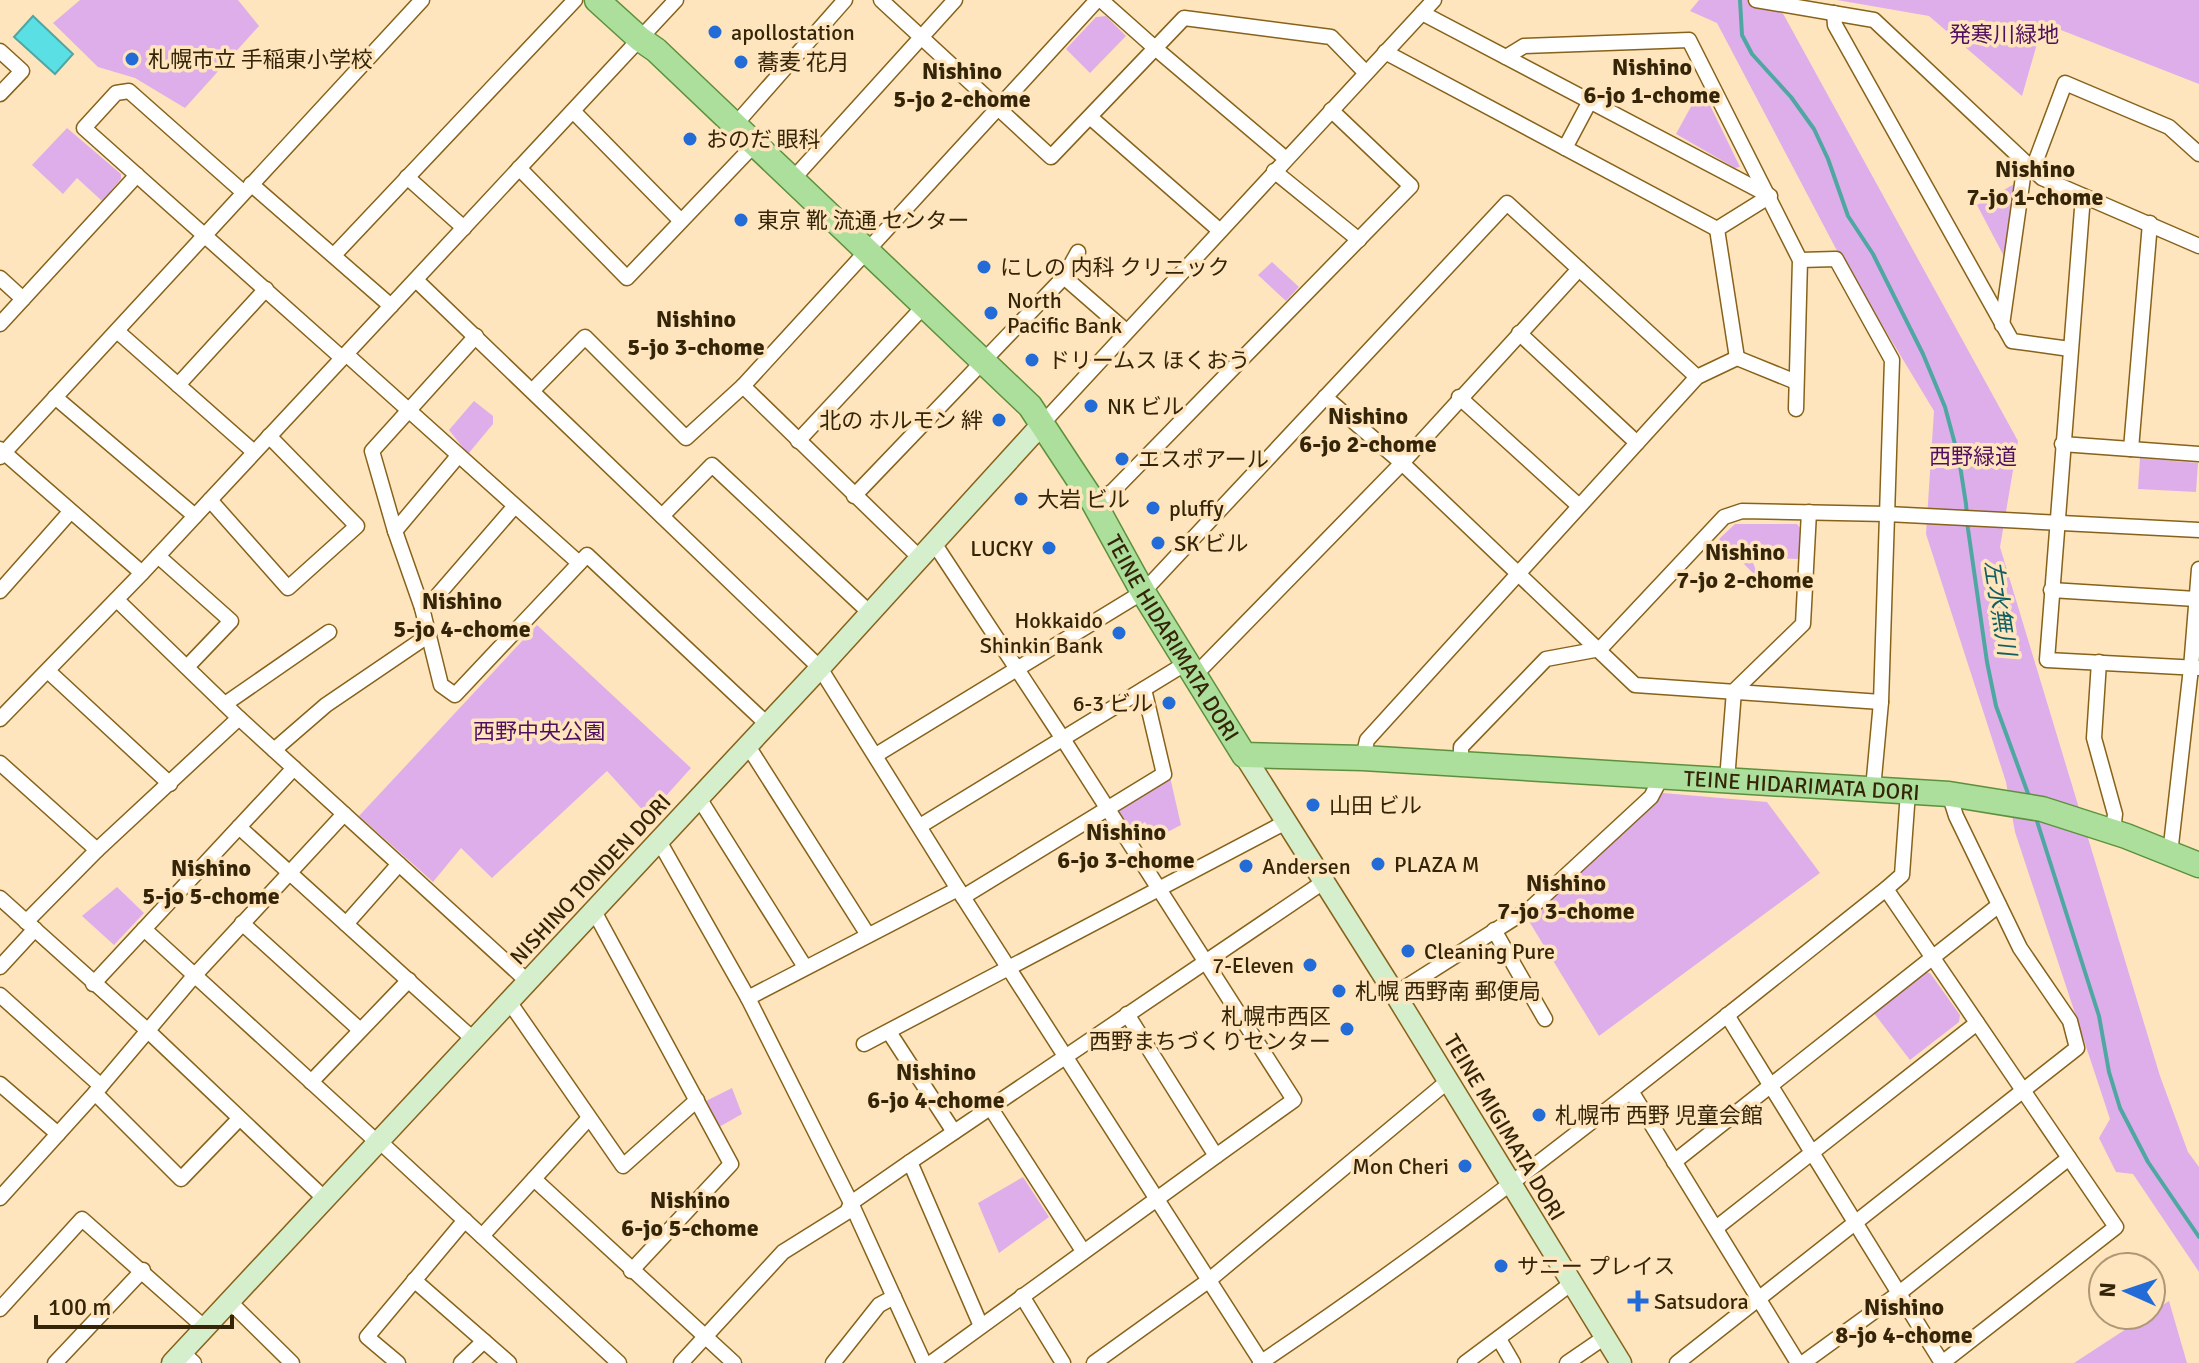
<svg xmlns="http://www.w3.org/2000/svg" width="2199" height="1363" viewBox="0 0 2199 1363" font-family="Signika,'Noto Sans JP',sans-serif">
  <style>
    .green { fill: #deaeeb }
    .water { fill: #5adfe4; stroke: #4fa7a2; stroke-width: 2 }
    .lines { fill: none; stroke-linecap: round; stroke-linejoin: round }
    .stream { stroke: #4fa7a2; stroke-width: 4 }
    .street-casing { stroke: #87621a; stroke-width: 17 }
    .secondary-casing { stroke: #87621a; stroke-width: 23 }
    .primary-casing { stroke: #5d903d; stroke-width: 27 }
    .street { stroke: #fff; stroke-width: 14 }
    .secondary { stroke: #d5efcd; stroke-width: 20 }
    .primary { stroke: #abdf9b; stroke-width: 24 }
    .poi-dot { fill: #236cd7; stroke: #fee5bd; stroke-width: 3 }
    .labels { text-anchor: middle; stroke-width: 7; stroke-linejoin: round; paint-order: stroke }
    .poi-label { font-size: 22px; fill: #352508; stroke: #fee5bd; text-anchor: start }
    .park-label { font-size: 22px; fill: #500f60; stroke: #fee5bd }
    .street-label { font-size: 22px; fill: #352508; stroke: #fee5bd }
    .neighbourhood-label { font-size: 24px; font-weight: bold; fill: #352508; stroke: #fee5bd }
    .water-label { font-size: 24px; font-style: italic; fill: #125f62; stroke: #fee5bd }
  </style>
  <rect width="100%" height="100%" fill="#fee5bd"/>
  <g class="green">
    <path d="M80,0H238L259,26L185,108L135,78L98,67L53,23Z"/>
    <path d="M1699,0H1769L1780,8L2018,441L2000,547L2160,1076L2188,1152L2199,1167V1272L2133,1174L2116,1172L2099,1138L2110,1119L2015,832L2006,782L1926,534L1934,411L1835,247L1717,23L1690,11Z"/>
    <path d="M1837,0H2199V84L2043,23L2022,96L1929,16Z"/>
    <path d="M1106,16L1126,36L1090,73L1066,49L1096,17Z"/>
    <path d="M1699,92L1707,99L1740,167L1735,168L1676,134Z"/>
    <path d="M67,128L121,174V179L102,201L77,178L63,194L32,165Z"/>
    <path d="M2018,182L2007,262L1977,205Z"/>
    <path d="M1272,262L1299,287L1286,301L1258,275Z"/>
    <path d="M474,401L493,416V424L468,454L449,430Z"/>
    <path d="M2140,458L2198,463L2196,492L2138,489Z"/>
    <path d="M1735,524H1797L1800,528L1799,559L1751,557L1759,579L1719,539Z"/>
    <path d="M537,625L691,768L648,816L607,771L492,878L461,848L433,882L359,816Z"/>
    <path d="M1170,777L1181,825L1156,838L1145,822L1132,831L1119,812L1120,808Z"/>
    <path d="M1663,793L1767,802L1820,873L1599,1036L1527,918L1653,805Z"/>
    <path d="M117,887L144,913L114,945L82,916Z"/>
    <path d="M1925,972L1930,973L1960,1015L1959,1022L1910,1060L1873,1012Z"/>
    <path d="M732,1088L742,1114L719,1127L706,1101Z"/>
    <path d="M1023,1177L1049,1217L999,1253L978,1203Z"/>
    <path d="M2169,1301L2187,1363H2074Z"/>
  </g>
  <path class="water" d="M33,16L73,54L55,74L14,37Z"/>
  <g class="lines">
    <g class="stream">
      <path d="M1740,0L1742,35L1752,54L1791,97L1814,129L1828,159L1848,216L1873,254L1923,354L1945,407L1959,459L1966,504L1968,529L1987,662L1996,706L2030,799"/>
      <path d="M2036,818L2099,1016L2109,1072L2120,1108L2148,1162L2199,1237"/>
    </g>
    <defs>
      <g id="street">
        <path d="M881,0L1051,157L1184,18L1331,37L1366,73"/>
        <path d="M1101,0L1155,48L1286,159"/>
        <path d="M1756,0L1874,20L2042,178L2199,246"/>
        <path d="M1422,13L1770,196L1717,229L1737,358"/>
        <path d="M1834,13L1835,25L2012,341L2070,349"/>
        <path d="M0,51L22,71L0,94"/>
        <path d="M1385,52L1717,229"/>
        <path d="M1506,57L1524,46L1689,40L1800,260L1796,409"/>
        <path d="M573,111L680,220"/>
        <path d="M1090,117L1219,230"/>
        <path d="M734,126L845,0"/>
        <path d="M1565,148L1590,101"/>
        <path d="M519,168L627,278L754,145"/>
        <path d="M1274,171L1359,240"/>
        <path d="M2032,171L2065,83L2169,127L2199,154"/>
        <path d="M407,177L464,228"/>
        <path d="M792,180L955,0"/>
        <path d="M251,184L391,306"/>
        <path d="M243,192L129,91L116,93L84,128L342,358"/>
        <path d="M2083,196L2047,660L2199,668"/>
        <path d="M334,255L575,0"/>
        <path d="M1800,260L1836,259L1892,360L1881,702L1873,789"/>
        <path d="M1064,277L1126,331"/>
        <path d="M0,278L23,299"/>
        <path d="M416,280L820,668L963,897L1262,1363"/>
        <path d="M0,324L137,175"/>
        <path d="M2002,325L2025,163"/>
        <path d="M117,331L254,452"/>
        <path d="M1519,333L1637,443"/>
        <path d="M476,336L372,451L395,531L422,608L441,685L455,695L587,555L768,725"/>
        <path d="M346,354L579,563"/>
        <path d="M178,385L266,289"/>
        <path d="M743,386L1097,0"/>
        <path d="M533,390L585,337L686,438L743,386L920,558"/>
        <path d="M55,397L195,516"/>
        <path d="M1325,397L1402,463L1635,685L1881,702"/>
        <path d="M1459,397L1579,506"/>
        <path d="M1041,425L1434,0"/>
        <path d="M798,441L925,305"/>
        <path d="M2062,444L2199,454"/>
        <path d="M0,449L142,573"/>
        <path d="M2131,449L2150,223"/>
        <path d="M0,457L422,0"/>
        <path d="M854,496L1064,277L1078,252"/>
        <path d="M210,500L288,588L357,526L269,436"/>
        <path d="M1094,503L1113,491L1411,186L1331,110"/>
        <path d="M662,516L712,465L870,613"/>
        <path d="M395,531L458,456"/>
        <path d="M934,543L1063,739L1294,1100L1216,1156"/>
        <path d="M158,556L231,621L187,667"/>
        <path d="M2051,590L2196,599"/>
        <path d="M0,591L70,512"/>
        <path d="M117,600L239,718L526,980"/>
        <path d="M422,608L430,604L514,507"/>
        <path d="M2099,662L2094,738L2115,814L2113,831"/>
        <path d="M48,671L170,784"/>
        <path d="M1196,674L1402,463L1579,269"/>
        <path d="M225,704L329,632"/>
        <path d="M0,719L142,573L676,0"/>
        <path d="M748,746L868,935"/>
        <path d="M274,750L326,705L429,635"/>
        <path d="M876,755L1143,592L1507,203L1697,377"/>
        <path d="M1363,758L1367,740L1697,377L1737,358L1796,382"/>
        <path d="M0,763L97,850"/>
        <path d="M1461,764V747L1546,659L1600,649L1724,517L1742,511L1887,514L2199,530"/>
        <path d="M1727,780L1734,691L1803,624L1809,512"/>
        <path d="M699,798L805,967"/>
        <path d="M920,826L1188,662"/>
        <path d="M239,827L473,1039"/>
        <path d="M659,841L748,998L851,1203L924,1363"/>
        <path d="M2170,854L2191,668L2199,569"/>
        <path d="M1886,889L2116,1227L1942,1363"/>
        <path d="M963,897L1164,774L1144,689"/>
        <path d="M0,898L147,1030L324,1198"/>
        <path d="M594,911L731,1164L631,1271"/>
        <path d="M26,922L97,850L239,718"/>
        <path d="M242,923L359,1029"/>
        <path d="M346,924L399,864"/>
        <path d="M144,929L377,1142"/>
        <path d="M1494,930L1545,1019"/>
        <path d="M0,967L35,929"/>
        <path d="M93,984L294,768"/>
        <path d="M1395,994L1532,907L1651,797L1661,778"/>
        <path d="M0,995L101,1086"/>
        <path d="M748,998L958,889"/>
        <path d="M508,1000L623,1166L697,1100"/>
        <path d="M1727,1015L1942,1363"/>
        <path d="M889,1032L954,1132"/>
        <path d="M864,1044L1286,822"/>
        <path d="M311,1082L409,980"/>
        <path d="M0,1084L58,1134"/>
        <path d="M1631,1091L1798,1363"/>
        <path d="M95,1093L181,1179L239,1119"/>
        <path d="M990,1107L1083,1251"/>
        <path d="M378,1140L619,1363"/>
        <path d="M910,1162L981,1326"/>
        <path d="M1674,1162L1999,905"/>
        <path d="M534,1179L734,1363"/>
        <path d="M0,1198L95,1093L194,976L344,814"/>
        <path d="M1716,1228L1977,1023"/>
        <path d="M482,1236L589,1118"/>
        <path d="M414,1280L509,1363"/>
        <path d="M1022,1296L1063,1363"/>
        <path d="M229,1301L292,1363"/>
        <path d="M0,1309L82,1219L205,1328"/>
        <path d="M1499,1339L1513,1363"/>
        <path d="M182,1352L194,1363"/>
        <path d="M55,1363L143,1270"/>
        <path d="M398,1363L367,1337L465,1220"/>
        <path d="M461,1363L484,1341"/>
        <path d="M681,1363L783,1252L847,1212L851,1203L910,1162L1325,881"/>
        <path d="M833,1363L879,1305L894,1297"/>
        <path d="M931,1363L1216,1156L1127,1014"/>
        <path d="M1094,1363L1208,1281L1448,1081"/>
        <path d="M1260,1363C1478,1217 1681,1052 1886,889L1902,875L1908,792"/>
        <path d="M1465,1363L1572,1283"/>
        <path d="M1567,1363L1605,1337"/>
        <path d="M1677,1363L2077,1048L2070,1021L2020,948L1956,816L1949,794"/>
        <path d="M1803,1363L1898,1294L2069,1158"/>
      </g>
      <g id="secondary">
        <path d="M1244,755L1395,994L1621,1363"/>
        <path d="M172,1363L820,668L1041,425"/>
      </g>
      <g id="primary">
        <path id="s1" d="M597,0L640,39L656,50L1030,406L1094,503L1143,592L1244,755L1363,758L1949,794L2042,809L2126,836L2199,865"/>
      </g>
    </defs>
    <use href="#street" class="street-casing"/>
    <use href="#secondary" class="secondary-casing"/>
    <use href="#primary" class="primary-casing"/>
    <use href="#street" class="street"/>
    <use href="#secondary" class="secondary"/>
    <use href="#primary" class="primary"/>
  </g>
  <g class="poi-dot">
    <circle cx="715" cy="32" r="8"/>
    <circle cx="132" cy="59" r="8"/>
    <circle cx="741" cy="62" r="8"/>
    <circle cx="690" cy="139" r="8"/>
    <circle cx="741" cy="220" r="8"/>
    <circle cx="984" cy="267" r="8"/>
    <circle cx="991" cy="313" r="8"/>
    <circle cx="1032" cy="360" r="8"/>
    <circle cx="1091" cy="406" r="8"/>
    <circle cx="999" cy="420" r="8"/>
    <circle cx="1122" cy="459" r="8"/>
    <circle cx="1021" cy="499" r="8"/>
    <circle cx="1153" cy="508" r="8"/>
    <circle cx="1158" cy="543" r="8"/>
    <circle cx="1049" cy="548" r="8"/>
    <circle cx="1119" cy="633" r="8"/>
    <circle cx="1169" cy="703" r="8"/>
    <circle cx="1313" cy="805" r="8"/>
    <circle cx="1378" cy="864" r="8"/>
    <circle cx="1246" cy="866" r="8"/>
    <circle cx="1408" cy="951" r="8"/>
    <circle cx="1310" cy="965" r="8"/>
    <circle cx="1339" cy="991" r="8"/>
    <circle cx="1347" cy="1029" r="8"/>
    <circle cx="1539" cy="1115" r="8"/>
    <circle cx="1465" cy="1166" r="8"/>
    <circle cx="1501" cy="1266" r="8"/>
    <path d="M1634 1289h8v8h8v8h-8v8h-8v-8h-8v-8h8z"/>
  </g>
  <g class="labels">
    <g class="poi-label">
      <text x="731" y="40">apollostation</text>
      <text x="148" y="67">札幌市立 手稲東小学校</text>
      <text x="757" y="70">蕎麦 花月</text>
      <text x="706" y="147">おのだ 眼科</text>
      <text x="757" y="228">東京 靴 流通 センター</text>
      <text x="1000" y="275">にしの 内科 クリニック</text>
      <text x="1007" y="308">North<tspan x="1007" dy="25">Pacific Bank</tspan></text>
      <text x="1048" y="368">ドリームス ほくおう</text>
      <text x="1107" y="414">NK ビル</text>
      <text x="983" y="428" text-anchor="end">北の ホルモン 絆</text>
      <text x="1138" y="467">エスポアール</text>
      <text x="1037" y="507">大岩 ビル</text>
      <text x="1169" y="516">pluffy</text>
      <text x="1174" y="551">SK ビル</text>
      <text x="1033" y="556" text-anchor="end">LUCKY</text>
      <text x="1103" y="628" text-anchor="end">Hokkaido<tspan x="1103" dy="25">Shinkin Bank</tspan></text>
      <text x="1153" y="711" text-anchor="end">6-3 ビル</text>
      <text x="1329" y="813">山田 ビル</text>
      <text x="1394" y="872">PLAZA M</text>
      <text x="1262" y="874">Andersen</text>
      <text x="1424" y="959">Cleaning Pure</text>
      <text x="1294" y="973" text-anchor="end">7-Eleven</text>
      <text x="1355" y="999">札幌 西野南 郵便局</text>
      <text x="1331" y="1024" text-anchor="end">札幌市西区<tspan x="1331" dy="25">西野まちづくりセンター</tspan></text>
      <text x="1555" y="1123">札幌市 西野 児童会館</text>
      <text x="1449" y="1174" text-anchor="end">Mon Cheri</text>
      <text x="1517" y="1274">サニー プレイス</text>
      <text x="1654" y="1309">Satsudora</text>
    </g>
    <g class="park-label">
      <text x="2004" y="42">発寒川緑地</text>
      <text x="1973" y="464">西野緑道</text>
      <text x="539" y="739">西野中央公園</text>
    </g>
    <g class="street-label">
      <text dy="8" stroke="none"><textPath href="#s1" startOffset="866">TEINE HIDARIMATA DORI</textPath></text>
      <text dy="8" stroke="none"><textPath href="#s1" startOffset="1562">TEINE HIDARIMATA DORI</textPath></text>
      <text transform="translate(590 879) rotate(-47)" y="8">NISHINO TONDEN DORI</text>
      <text transform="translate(1505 1127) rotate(59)" y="8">TEINE MIGIMATA DORI</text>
    </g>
    <g class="neighbourhood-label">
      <text x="1652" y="75">Nishino<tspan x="1652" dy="28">6-jo 1-chome</tspan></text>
      <text x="962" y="79">Nishino<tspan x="962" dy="28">5-jo 2-chome</tspan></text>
      <text x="2035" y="177">Nishino<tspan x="2035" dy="28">7-jo 1-chome</tspan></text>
      <text x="696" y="327">Nishino<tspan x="696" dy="28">5-jo 3-chome</tspan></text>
      <text x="1368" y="424">Nishino<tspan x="1368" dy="28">6-jo 2-chome</tspan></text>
      <text x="1745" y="560">Nishino<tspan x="1745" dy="28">7-jo 2-chome</tspan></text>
      <text x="462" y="609">Nishino<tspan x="462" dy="28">5-jo 4-chome</tspan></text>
      <text x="1126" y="840">Nishino<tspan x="1126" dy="28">6-jo 3-chome</tspan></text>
      <text x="211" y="876">Nishino<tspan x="211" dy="28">5-jo 5-chome</tspan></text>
      <text x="1566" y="891">Nishino<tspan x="1566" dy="28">7-jo 3-chome</tspan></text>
      <text x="936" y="1080">Nishino<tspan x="936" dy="28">6-jo 4-chome</tspan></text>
      <text x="690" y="1208">Nishino<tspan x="690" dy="28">6-jo 5-chome</tspan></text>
      <text x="1904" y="1315">Nishino<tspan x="1904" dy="28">8-jo 4-chome</tspan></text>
    </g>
    <g class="water-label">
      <text transform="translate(2000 608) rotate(81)" y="8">左水無川</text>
    </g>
  </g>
  <g transform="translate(2127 1291) rotate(273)"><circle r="38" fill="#fee5bd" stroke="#ae9875" stroke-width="2"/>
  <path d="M0-6L14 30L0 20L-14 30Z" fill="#236cd7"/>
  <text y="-12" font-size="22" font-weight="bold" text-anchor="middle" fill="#352508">N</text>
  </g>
  <path d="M36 1315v12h196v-12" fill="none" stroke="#352508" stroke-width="4"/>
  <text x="48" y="1315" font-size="24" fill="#352508" stroke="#fee5bd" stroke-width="6" paint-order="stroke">100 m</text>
</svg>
